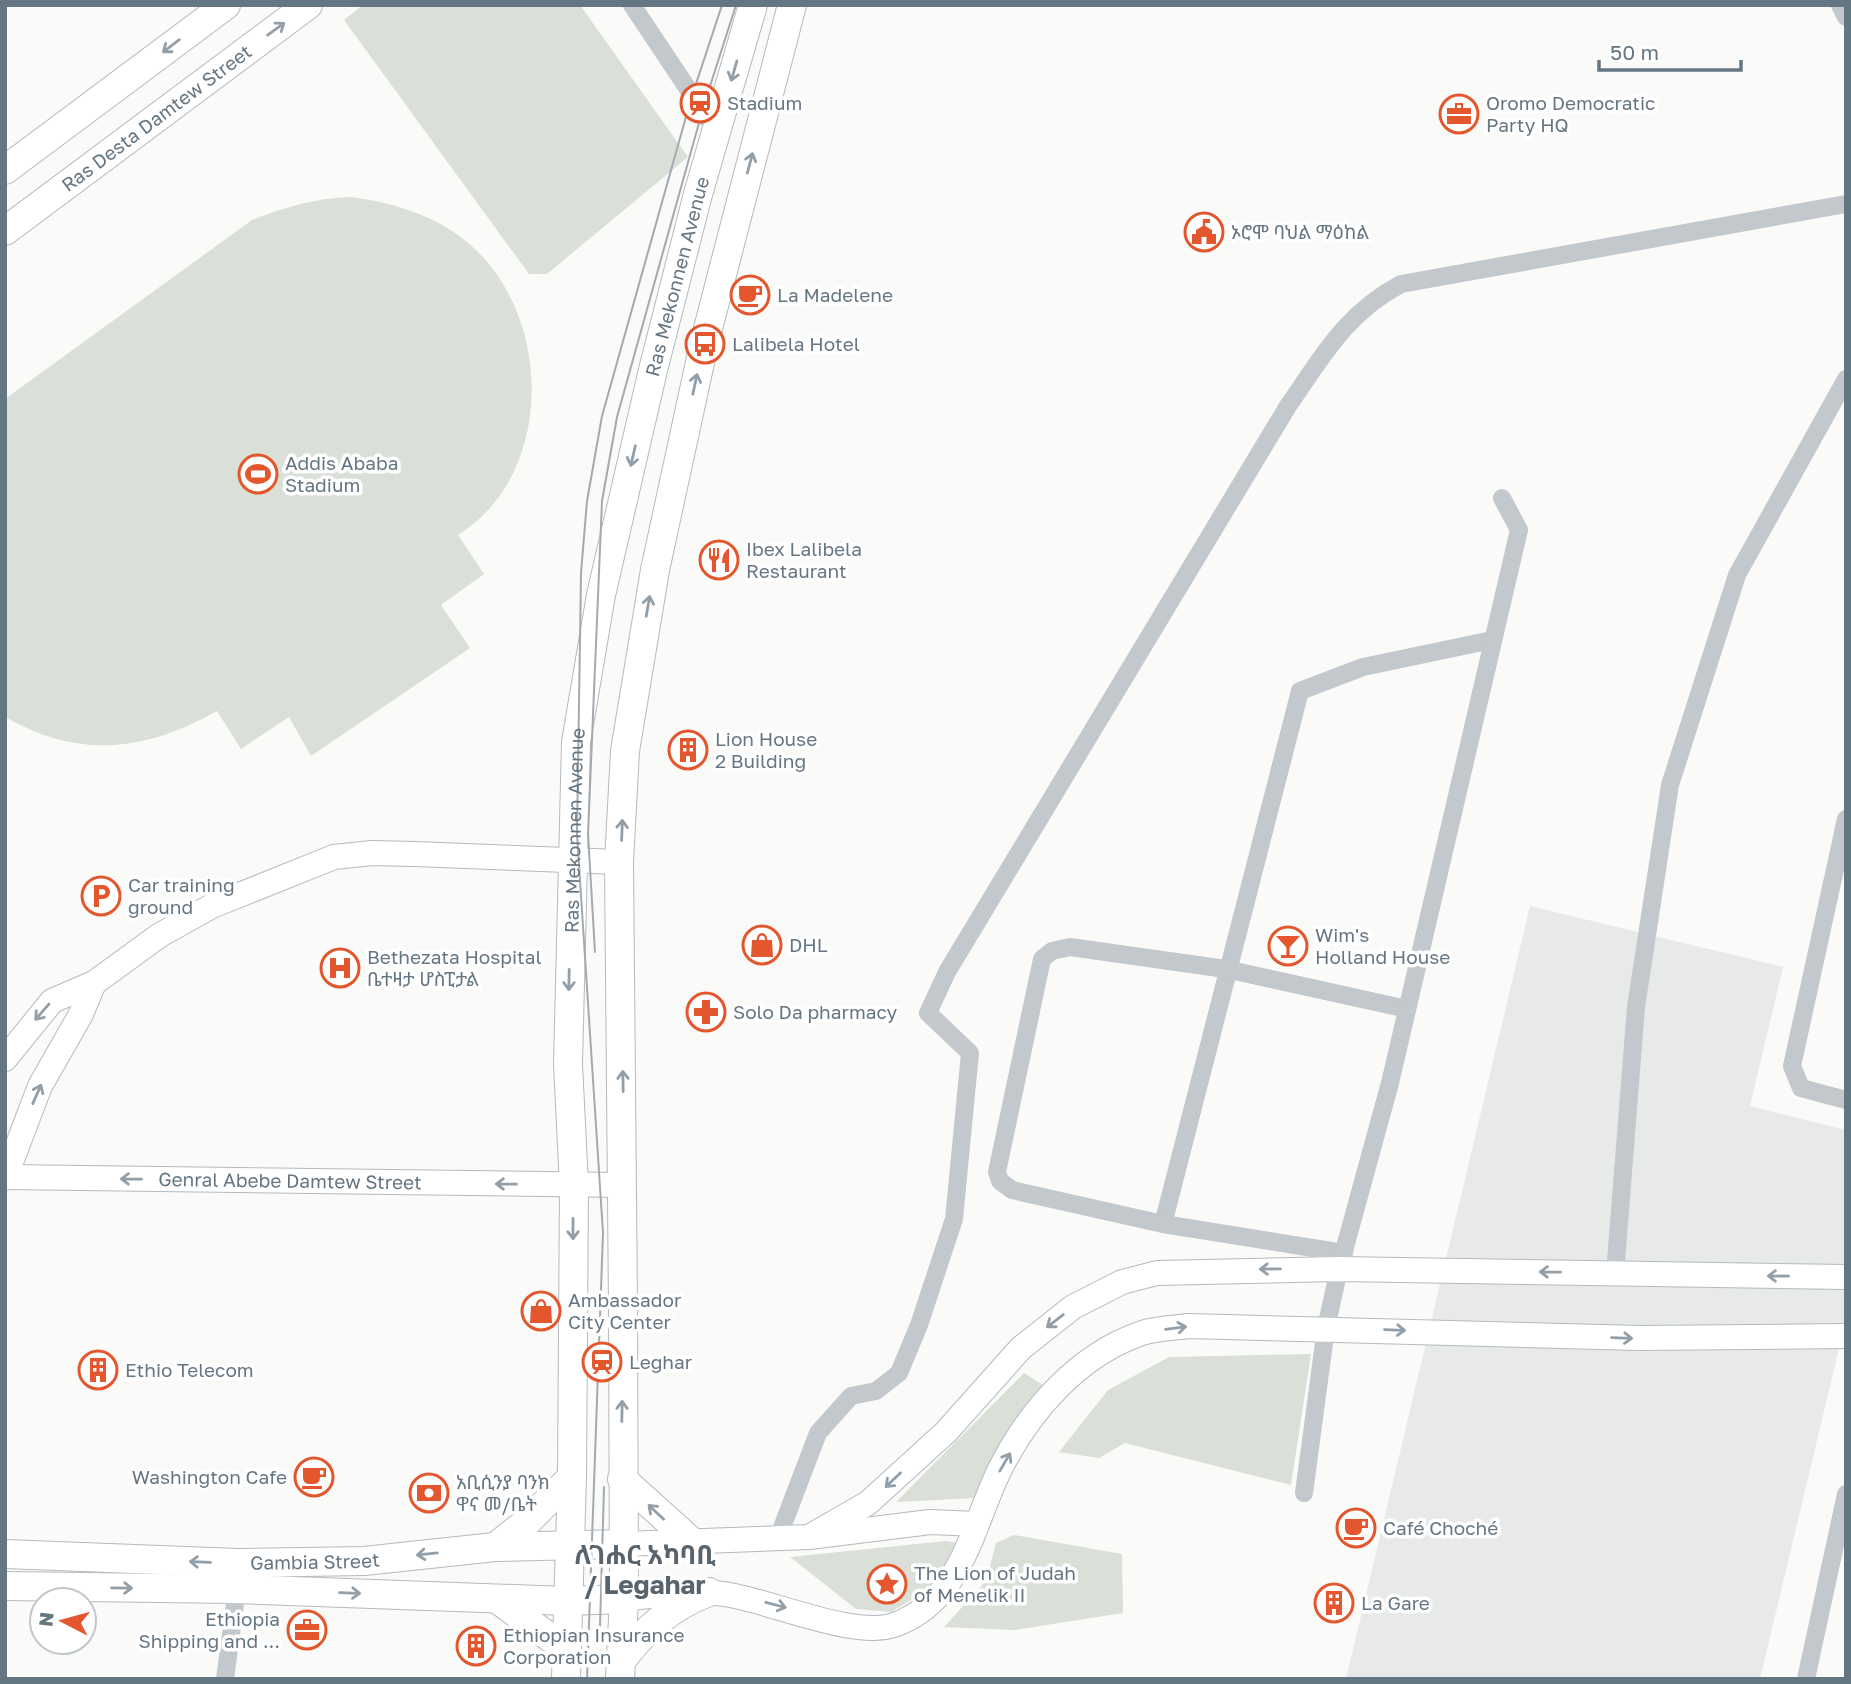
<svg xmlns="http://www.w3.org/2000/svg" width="1851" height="1684" viewBox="0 0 1851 1684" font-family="'Golos Text','Noto Sans Ethiopic',sans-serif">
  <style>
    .built { fill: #e8e9e9 }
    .green { fill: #dadfd7 }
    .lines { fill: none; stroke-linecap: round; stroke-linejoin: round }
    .secondary-casing { stroke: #b3babf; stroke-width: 26 }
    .primary-casing { stroke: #b5babe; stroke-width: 30 }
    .minor { stroke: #c3c8cc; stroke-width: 18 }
    .secondary { stroke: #fff; stroke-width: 24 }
    .primary { stroke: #fff; stroke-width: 28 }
    .tram { stroke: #a2aab0; stroke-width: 2 }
    .oneway { stroke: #939fa8 }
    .labels { text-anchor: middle; stroke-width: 7; stroke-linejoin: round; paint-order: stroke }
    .poi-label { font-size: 19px; fill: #657683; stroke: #fff; text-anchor: start }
    .street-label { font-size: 19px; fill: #657683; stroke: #fff }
    .district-label { font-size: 26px; font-weight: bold; fill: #57646e; stroke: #fff }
  </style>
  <rect width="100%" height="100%" fill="#fafaf8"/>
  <path class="built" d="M1530,906L1783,967L1750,1106L1846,1130V1319L1760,1679H1346Z"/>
  <g class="green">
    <path d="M363,5H580L688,157L547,274H529L344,20Z"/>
    <path d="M351,197C396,203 442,217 476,250C553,324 553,476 458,535L484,574L441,605L470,648L311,756L289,717L241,749L217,711C144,752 79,759 5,717V399L252,220C286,207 315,198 351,197Z"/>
    <path d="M1311,1354L1291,1485L1125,1443L1099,1458L1059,1452L1108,1390L1169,1357Z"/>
    <path d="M1024,1373L1043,1385L977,1498L896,1502Z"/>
    <path d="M1014,1535L1122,1554L1123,1613L1015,1630L944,1627L986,1581L996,1543Z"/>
    <path d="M946,1541L963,1544L929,1589L891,1612L856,1609L790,1557Z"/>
  </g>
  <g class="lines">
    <defs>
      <g id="secondary">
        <path d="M5,1059L52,1001L94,983L160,935L212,906L334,857L372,853L415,854L619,862"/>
        <path id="s1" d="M5,1177L623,1185"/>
        <path d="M5,1178L40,1086L81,1014L94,983"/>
        <path d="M809,1537L868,1503L946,1432L1021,1348L1073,1307L1122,1282L1157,1273L1339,1269L1846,1277"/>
        <path d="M623,1544L809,1537L930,1522L977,1524"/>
        <path d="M624,1599C656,1596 691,1589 724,1594C769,1600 853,1639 894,1625C962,1601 972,1526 1000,1469C1030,1410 1078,1355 1142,1333C1156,1328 1174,1328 1189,1326L1640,1338L1846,1336"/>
      </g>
      <g id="primary">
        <path d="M5,170L226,5"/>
        <path id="s2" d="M5,231L308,5"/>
        <path d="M622,1479L692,1542"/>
        <path d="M495,1547L528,1521L572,1477"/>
        <path id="s3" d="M5,1554L238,1563L364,1561L495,1547L623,1544"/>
        <path d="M5,1586L237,1589L567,1601L624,1599"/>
        <path d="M497,1599L566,1649"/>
        <path d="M620,1663C643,1630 671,1606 709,1592"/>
        <path id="s4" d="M566,1679L572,1477L574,1186L568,1064L576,742L601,595L653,370L698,194L753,5"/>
        <path d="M620,1679L624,1599L623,1308L619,862L625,751L655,570L704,344L792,5"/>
      </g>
    </defs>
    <use href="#secondary" class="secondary-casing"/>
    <use href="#primary" class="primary-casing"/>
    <g class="minor">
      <path d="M632,5L716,131"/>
      <path d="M1840,5L1846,17"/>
      <path d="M1846,819L1792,1066L1801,1088L1846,1100"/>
      <path d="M1163,1224L1300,691L1363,667L1492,640"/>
      <path d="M1344,1253L1163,1224L1012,1190L1000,1181L997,1172L1042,959L1052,951L1070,947L1226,969L1407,1009"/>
      <path d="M1615,1274L1636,1007L1670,785L1737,575L1846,379"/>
      <path d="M1304,1493L1326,1328L1339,1269L1390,1083L1519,530L1502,498"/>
      <path d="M778,1538L818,1433L851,1396L876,1391L899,1373L919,1325L954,1219L970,1053L928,1013L947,972L1288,406C1322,357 1346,313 1401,284L1846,204"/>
      <path d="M225,1679L237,1589"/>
      <path d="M1806,1679L1846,1494"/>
    </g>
    <use href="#secondary" class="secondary"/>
    <use href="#primary" class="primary"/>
    <g class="tram">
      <path d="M595,952L588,834L602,501L617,417L704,105L736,5"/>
      <path d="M600,1627L604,1487"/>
      <path d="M587,1679L603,1233L577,834L581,573L587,501L602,416L691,99L722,5"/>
    </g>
  </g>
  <defs><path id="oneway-shaft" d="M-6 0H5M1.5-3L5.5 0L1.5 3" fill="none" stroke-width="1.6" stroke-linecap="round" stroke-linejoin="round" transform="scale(1.75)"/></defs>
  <g class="oneway">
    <use href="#oneway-shaft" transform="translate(276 29) rotate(-36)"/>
    <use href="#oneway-shaft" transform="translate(171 46) rotate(143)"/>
    <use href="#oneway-shaft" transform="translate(734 71) rotate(106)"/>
    <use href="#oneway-shaft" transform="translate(750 163) rotate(-75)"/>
    <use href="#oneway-shaft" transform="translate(695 384) rotate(-78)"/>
    <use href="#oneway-shaft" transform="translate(633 456) rotate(103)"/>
    <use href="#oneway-shaft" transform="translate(648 606) rotate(-80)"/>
    <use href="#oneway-shaft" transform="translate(622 830) rotate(-88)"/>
    <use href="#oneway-shaft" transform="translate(569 980) rotate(91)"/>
    <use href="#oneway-shaft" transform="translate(42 1012) rotate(131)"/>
    <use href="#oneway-shaft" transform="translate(623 1081) rotate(-91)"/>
    <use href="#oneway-shaft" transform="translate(37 1094) rotate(-66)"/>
    <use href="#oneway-shaft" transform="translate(131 1179) rotate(-179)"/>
    <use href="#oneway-shaft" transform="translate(506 1184) rotate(-179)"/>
    <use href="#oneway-shaft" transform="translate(573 1229) rotate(90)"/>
    <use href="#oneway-shaft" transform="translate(1270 1269) rotate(179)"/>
    <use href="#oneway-shaft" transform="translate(1550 1272) rotate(-179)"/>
    <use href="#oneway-shaft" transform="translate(1778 1276) rotate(-179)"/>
    <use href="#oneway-shaft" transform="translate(1055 1321) rotate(142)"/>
    <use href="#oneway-shaft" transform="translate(1176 1328) rotate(-8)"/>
    <use href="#oneway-shaft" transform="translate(1395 1330) rotate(2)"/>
    <use href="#oneway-shaft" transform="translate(1622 1338) rotate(2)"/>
    <use href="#oneway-shaft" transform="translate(622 1411) rotate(-89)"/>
    <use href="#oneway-shaft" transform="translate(1005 1462) rotate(-60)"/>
    <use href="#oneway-shaft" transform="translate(893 1480) rotate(136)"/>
    <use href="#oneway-shaft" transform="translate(656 1512) rotate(-137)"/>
    <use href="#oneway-shaft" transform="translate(427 1554) rotate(174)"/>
    <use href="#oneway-shaft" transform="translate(200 1562) rotate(-178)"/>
    <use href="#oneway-shaft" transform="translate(122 1588) rotate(1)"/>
    <use href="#oneway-shaft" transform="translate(350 1593) rotate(2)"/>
    <use href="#oneway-shaft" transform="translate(776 1605) rotate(15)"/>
  </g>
  <defs>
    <symbol id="station-ring" viewBox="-11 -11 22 22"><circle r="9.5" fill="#fff" stroke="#e4572e" stroke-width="1.5"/><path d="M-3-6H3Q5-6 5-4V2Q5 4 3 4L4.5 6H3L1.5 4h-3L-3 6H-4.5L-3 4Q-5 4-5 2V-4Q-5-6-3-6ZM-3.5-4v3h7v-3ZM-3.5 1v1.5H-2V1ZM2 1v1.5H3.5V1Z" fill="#e4572e"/></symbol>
    <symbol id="office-ring" viewBox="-11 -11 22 22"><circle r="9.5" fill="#fff" stroke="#e4572e" stroke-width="1.5"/><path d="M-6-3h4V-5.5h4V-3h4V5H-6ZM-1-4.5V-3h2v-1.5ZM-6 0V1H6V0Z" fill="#e4572e"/></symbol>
    <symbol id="civic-ring" viewBox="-11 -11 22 22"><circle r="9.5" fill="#fff" stroke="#e4572e" stroke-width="1.5"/><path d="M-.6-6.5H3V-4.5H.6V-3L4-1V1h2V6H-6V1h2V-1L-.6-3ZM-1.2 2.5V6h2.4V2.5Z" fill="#e4572e"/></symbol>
    <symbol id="cafe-ring" viewBox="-11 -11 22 22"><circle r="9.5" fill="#fff" stroke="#e4572e" stroke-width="1.5"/><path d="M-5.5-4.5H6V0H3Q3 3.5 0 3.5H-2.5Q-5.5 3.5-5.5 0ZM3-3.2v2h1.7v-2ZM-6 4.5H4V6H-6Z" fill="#e4572e"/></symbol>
    <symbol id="bus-ring" viewBox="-11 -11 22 22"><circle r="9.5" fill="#fff" stroke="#e4572e" stroke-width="1.5"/><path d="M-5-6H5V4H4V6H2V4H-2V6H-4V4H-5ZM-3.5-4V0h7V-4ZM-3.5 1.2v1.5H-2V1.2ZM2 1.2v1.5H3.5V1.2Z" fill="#e4572e"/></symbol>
    <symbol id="stadium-ring" viewBox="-11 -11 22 22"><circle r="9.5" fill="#fff" stroke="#e4572e" stroke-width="1.5"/><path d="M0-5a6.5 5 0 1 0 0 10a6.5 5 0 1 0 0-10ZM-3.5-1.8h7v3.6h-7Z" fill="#e4572e"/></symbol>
    <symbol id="restaurant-ring" viewBox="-11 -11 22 22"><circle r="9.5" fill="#fff" stroke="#e4572e" stroke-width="1.5"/><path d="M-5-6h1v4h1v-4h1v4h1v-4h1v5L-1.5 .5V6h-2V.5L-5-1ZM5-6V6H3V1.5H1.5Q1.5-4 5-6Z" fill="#e4572e"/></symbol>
    <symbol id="building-ring" viewBox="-11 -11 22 22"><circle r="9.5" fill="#fff" stroke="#e4572e" stroke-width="1.5"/><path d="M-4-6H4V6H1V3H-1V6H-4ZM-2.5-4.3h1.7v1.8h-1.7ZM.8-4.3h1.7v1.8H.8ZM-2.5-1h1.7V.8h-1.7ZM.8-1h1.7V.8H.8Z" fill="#e4572e"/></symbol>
    <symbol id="parking-ring" viewBox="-11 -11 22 22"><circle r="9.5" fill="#fff" stroke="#e4572e" stroke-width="1.5"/><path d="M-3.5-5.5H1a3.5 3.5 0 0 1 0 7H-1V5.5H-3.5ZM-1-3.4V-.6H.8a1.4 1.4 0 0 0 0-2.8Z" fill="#e4572e"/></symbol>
    <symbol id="shop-ring" viewBox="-11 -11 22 22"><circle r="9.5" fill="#fff" stroke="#e4572e" stroke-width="1.5"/><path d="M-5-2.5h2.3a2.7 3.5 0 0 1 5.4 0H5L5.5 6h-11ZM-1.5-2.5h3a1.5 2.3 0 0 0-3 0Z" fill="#e4572e"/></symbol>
    <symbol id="bar-ring" viewBox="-11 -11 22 22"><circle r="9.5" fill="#fff" stroke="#e4572e" stroke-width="1.5"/><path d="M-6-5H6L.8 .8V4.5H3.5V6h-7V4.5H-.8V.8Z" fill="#e4572e"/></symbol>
    <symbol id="hospital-ring" viewBox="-11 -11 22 22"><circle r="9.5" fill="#fff" stroke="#e4572e" stroke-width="1.5"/><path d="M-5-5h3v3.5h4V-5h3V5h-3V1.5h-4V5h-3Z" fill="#e4572e"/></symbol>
    <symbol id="pharmacy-ring" viewBox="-11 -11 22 22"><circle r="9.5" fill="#fff" stroke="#e4572e" stroke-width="1.5"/><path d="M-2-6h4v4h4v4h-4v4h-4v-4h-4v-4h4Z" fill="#e4572e"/></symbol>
    <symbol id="bank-ring" viewBox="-11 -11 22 22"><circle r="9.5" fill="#fff" stroke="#e4572e" stroke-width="1.5"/><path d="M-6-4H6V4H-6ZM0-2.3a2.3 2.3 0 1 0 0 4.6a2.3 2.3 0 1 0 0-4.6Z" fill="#e4572e"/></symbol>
    <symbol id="sight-ring" viewBox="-11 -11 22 22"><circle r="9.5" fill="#fff" stroke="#e4572e" stroke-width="1.5"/><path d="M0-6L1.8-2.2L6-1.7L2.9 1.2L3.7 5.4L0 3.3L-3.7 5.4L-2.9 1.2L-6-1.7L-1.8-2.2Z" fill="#e4572e"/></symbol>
  </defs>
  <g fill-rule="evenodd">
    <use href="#station-ring" x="678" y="81" width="44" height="44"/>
    <use href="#office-ring" x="1437" y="92" width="44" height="44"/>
    <use href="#civic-ring" x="1182" y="210" width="44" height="44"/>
    <use href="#cafe-ring" x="728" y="273" width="44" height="44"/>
    <use href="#bus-ring" x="683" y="322" width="44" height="44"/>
    <use href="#stadium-ring" x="236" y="452" width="44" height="44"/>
    <use href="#restaurant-ring" x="697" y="538" width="44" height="44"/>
    <use href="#building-ring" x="666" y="728" width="44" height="44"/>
    <use href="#parking-ring" x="79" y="874" width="44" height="44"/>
    <use href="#shop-ring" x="740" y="923" width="44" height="44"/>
    <use href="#bar-ring" x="1266" y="924" width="44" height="44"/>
    <use href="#hospital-ring" x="318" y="946" width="44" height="44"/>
    <use href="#pharmacy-ring" x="684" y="990" width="44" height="44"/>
    <use href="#shop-ring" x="519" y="1289" width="44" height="44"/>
    <use href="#station-ring" x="580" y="1340" width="44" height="44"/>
    <use href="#building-ring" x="76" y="1348" width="44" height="44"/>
    <use href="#cafe-ring" x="292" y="1455" width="44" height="44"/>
    <use href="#bank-ring" x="407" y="1471" width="44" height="44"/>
    <use href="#cafe-ring" x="1334" y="1506" width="44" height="44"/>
    <use href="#sight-ring" x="865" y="1562" width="44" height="44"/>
    <use href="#building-ring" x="1312" y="1581" width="44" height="44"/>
    <use href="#office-ring" x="285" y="1608" width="44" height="44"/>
    <use href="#building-ring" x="454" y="1624" width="44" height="44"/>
  </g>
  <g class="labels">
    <g class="poi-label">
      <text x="727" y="110">Stadium</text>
      <text x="1486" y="110">Oromo Democratic<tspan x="1486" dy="22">Party HQ</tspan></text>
      <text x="1231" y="239">ኦሮሞ ባህል ማዕከል</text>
      <text x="777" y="302">La Madelene</text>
      <text x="732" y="351">Lalibela Hotel</text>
      <text x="285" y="470">Addis Ababa<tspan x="285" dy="22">Stadium</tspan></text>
      <text x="746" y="556">Ibex Lalibela<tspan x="746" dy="22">Restaurant</tspan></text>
      <text x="715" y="746">Lion House<tspan x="715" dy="22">2 Building</tspan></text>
      <text x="128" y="892">Car training<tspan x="128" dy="22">ground</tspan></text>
      <text x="1315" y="942">Wim's<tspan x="1315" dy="22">Holland House</tspan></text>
      <text x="789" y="952">DHL</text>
      <text x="367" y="964">Bethezata Hospital<tspan x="367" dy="22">ቤተዛታ ሆስፒታል</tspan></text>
      <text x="733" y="1019">Solo Da pharmacy</text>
      <text x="568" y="1307">Ambassador<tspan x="568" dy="22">City Center</tspan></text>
      <text x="629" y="1369">Leghar</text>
      <text x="125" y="1377">Ethio Telecom</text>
      <text x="287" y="1484" text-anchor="end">Washington Cafe</text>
      <text x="456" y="1489">አቢሲንያ ባንክ<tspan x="456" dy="22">ዋና መ/ቤት</tspan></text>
      <text x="1383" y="1535">Café Choché</text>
      <text x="914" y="1580">The Lion of Judah<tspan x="914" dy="22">of Menelik II</tspan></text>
      <text x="1361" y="1610">La Gare</text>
      <text x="280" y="1626" text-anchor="end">Ethiopia<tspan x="280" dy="22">Shipping and ...</tspan></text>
      <text x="503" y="1642">Ethiopian Insurance<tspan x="503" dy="22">Corporation</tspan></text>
    </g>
    <g class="street-label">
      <text dy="7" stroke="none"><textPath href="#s2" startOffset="189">Ras Desta Damtew Street</textPath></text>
      <text dy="7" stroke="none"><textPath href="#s4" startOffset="1414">Ras Mekonnen Avenue</textPath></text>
      <text dy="7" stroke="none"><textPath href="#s4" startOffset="849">Ras Mekonnen Avenue</textPath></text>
      <text dy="7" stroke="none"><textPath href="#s1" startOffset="285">Genral Abebe Damtew Street</textPath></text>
      <text dy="7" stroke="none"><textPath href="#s3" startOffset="310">Gambia Street</textPath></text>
    </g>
    <g class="district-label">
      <text x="645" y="1564">ለገሐር አካባቢ<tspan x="645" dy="30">/ Legahar</tspan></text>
    </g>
  </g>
  <rect width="1851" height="1684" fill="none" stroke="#657683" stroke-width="14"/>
  <g transform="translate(63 1621) rotate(276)"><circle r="33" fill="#ffffff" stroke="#c1c8cd" stroke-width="2"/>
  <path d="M0-5L12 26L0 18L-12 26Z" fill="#e4572e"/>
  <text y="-10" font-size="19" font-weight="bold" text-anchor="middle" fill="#657683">N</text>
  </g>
  <path d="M1599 60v10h142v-10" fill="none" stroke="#657683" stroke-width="3.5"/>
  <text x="1610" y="60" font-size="21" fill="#657683" stroke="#ffffff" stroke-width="5" paint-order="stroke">50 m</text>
</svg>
